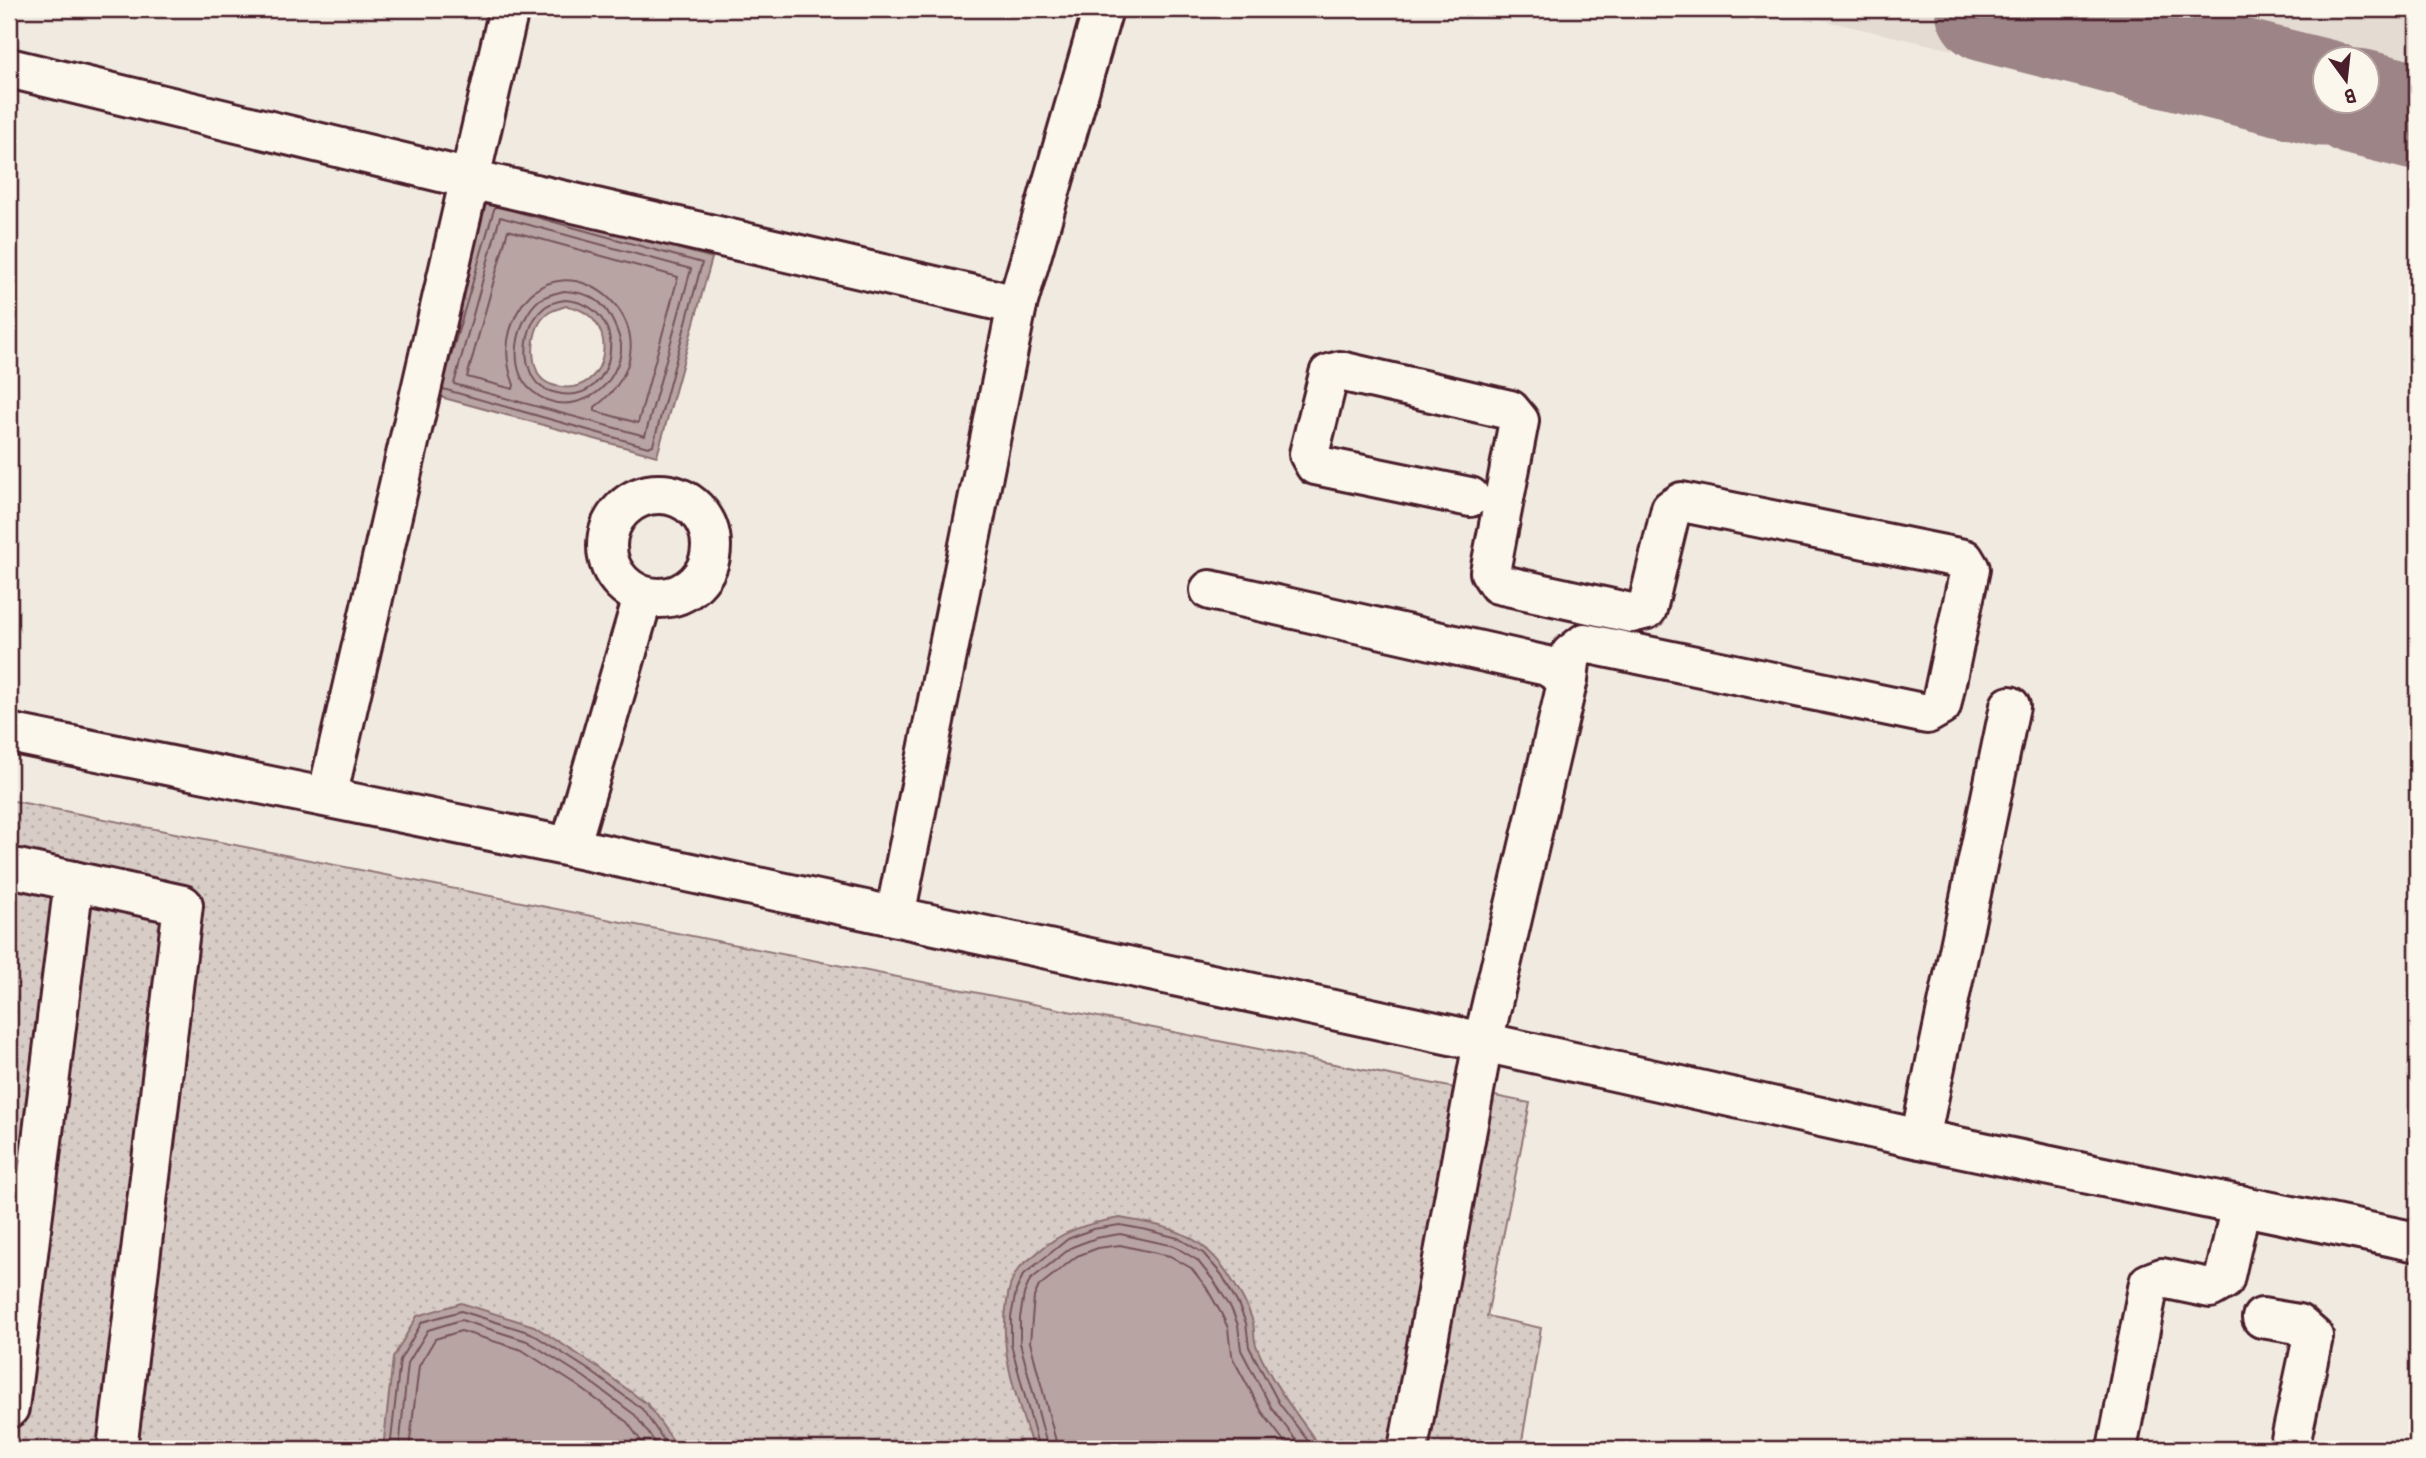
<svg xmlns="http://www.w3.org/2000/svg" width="2426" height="1458" viewBox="0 0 2426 1458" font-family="Pangolin,sans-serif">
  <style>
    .built { fill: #e4dbd2; fill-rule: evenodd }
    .grass { fill: url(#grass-dots); stroke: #917678; stroke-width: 2 }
    .water { fill: #b8a4a2; stroke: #8c6f72; stroke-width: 2; fill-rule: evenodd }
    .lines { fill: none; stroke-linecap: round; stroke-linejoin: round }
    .shore { stroke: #76545b; stroke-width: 2 }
    .taxiway { stroke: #9d8486; stroke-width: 107 }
    .minor-casing { stroke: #4a1f2b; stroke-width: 44 }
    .minor { stroke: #fbf7ec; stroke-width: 38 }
  </style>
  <defs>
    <pattern id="grass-dots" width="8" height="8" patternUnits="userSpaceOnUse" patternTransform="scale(1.75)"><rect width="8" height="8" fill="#d8ccc6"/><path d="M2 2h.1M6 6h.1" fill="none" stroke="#bbafaa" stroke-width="1.8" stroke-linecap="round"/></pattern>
  </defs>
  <rect width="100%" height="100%" fill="#f0eae0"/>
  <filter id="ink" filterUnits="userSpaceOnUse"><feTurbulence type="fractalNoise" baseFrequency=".0143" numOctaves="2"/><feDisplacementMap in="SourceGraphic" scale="14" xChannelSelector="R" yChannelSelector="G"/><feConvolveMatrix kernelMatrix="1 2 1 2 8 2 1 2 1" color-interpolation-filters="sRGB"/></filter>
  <g filter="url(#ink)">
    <path class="built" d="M1774,9H2417V156ZM2324,60H2366V102H2324Z"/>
    <path class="grass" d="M9,800L1530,1103L1487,1316L1541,1328L1521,1447L1531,1449H9Z"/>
    <g class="water">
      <path d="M488,197L712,258L657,456L433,395ZM566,306C624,314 610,399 556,386C547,384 540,380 537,371C530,353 532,323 550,312C555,309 561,308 566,306Z"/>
      <path d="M1120,1218C1175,1227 1206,1235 1235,1285C1242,1296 1248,1307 1252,1319C1255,1327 1253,1337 1256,1345C1270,1382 1299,1417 1322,1449H1033C1018,1401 998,1353 1007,1302C1008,1292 1011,1280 1017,1271C1021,1264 1031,1259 1037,1253C1061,1231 1088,1223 1120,1218Z"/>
      <path d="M461,1303L534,1326L593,1364L647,1404L679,1449H383L393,1358L417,1316Z"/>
    </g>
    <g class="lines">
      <g class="shore">
        <path d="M500,217L691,269L645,436L454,384Z"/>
        <path d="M508,230L678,277L638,423L595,411V407C693,332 563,226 517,313C505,337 504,359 514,385L513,389L467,377Z"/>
        <path d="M564,291C583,292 599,297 609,314C614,323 619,334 621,344C622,354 618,365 613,374C596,403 559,414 532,391C506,370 516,320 539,300C546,295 556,293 564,291Z"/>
        <path d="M565,300C635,305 617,408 557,393C543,390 535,385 530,371C522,351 527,321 545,307C550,303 559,301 565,300Z"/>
        <path d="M446,373L495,206"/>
        <path d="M443,389L648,447L653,445L702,263L507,209"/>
        <path d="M390,1449L400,1360L422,1322L461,1311L531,1333L589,1370L642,1409L670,1449"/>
        <path d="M399,1449L408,1363L428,1330L461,1320L527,1341L584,1377L635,1415L660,1449"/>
        <path d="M409,1449L419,1366L435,1339L461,1331L522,1350L578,1386L627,1422L647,1449"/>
        <path d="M1039,1449L1011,1344V1317L1016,1291L1023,1275L1068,1239L1093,1229L1120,1225L1147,1230L1178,1238L1203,1253L1222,1275L1238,1304L1246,1323L1249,1347L1279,1403L1314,1449"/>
        <path d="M1048,1449L1020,1343V1318L1024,1294L1030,1280L1072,1247L1096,1238L1120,1234L1174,1246L1197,1260L1214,1281L1231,1308L1238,1325L1241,1350L1271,1407L1303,1449"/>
        <path d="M1058,1449L1030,1342L1034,1297L1039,1286L1077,1256L1098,1248L1120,1245L1170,1256L1191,1268L1206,1287L1221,1313L1228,1328L1231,1355L1262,1412L1290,1449"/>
      </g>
      <g class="taxiway">
        <path d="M1989,9L2324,93"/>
        <path d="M2357,102L2417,117"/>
      </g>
      <defs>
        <g id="minor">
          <path d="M9,68L470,179L1017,305"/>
          <circle cx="659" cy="546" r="52"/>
          <path d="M1470,497L1315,465L1309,454L1329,374L1340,371L1510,410L1519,421L1490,572L1498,584L1631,613L1647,609L1671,509L1682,502L1964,559L1970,569L1941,706L1927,714L1585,643L1571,654L1568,679"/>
          <path d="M1210,590L1547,666L1568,679L1483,1042L1408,1449"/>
          <path d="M9,733L570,847L1483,1042L1920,1139L2417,1242"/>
          <path d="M327,797L509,9"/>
          <path d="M570,847L643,597"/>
          <path d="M9,867L183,905L117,1449"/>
          <path d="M895,916L1017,305L1103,9"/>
          <path d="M1920,1139L2010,706"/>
          <path d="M2262,1318L2298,1324L2313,1337L2289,1449"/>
          <path d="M9,1408L74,881"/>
          <path d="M2117,1449L2149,1283L2162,1278L2210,1288L2224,1280L2241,1205"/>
        </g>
      </defs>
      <use href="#minor" class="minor-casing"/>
      <use href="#minor" class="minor"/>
    </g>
  </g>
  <rect width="2426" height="1458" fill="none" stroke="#fbf7ec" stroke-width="35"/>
  <rect x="18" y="18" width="2391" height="1423" fill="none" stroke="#4a1f2b" stroke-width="2.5" filter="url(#ink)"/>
  <g transform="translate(2346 80) rotate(165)"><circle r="33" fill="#fbf7ec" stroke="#b4a19f" stroke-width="2"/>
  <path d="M0-5L12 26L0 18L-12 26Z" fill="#4a1f2b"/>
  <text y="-10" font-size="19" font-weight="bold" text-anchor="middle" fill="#4a1f2b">B</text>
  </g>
</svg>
